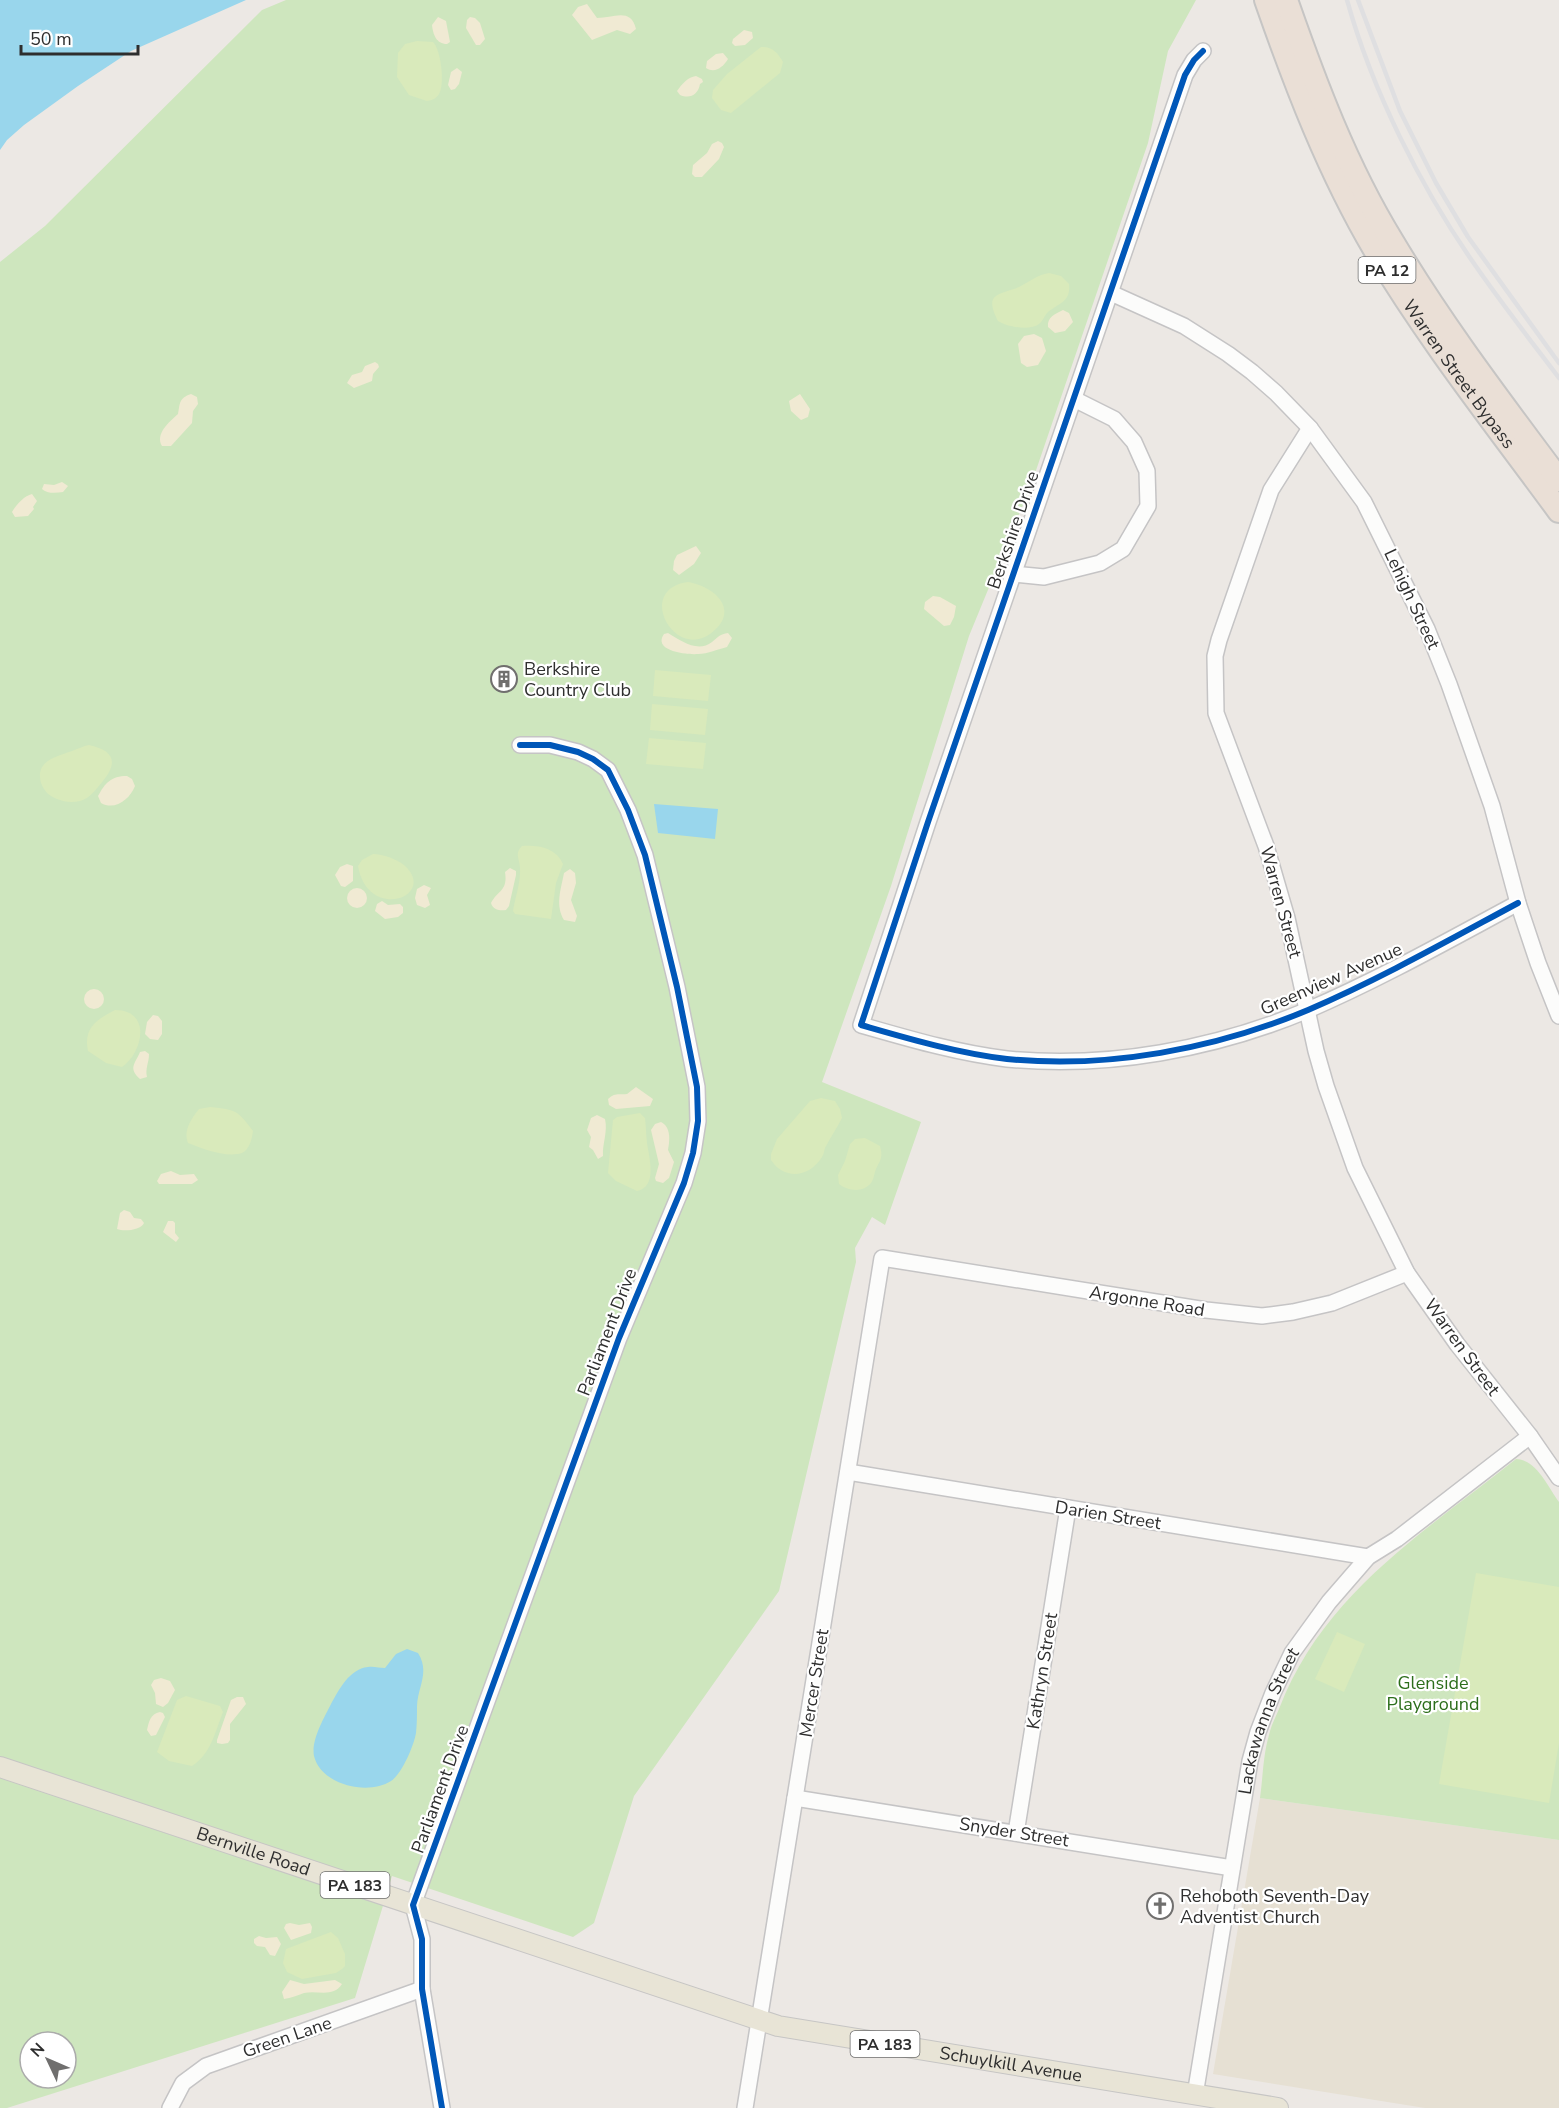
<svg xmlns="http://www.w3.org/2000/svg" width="1559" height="2108" viewBox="0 0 1559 2108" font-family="'Nunito Sans',sans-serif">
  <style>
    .education { fill: #e6e0d3 }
    .green { fill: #cee6be; fill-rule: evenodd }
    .sand { fill: #f0ead3 }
    .pitch { fill: #d9eabb }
    .water { fill: #99d6ec }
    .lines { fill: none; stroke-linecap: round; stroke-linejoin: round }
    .minor-casing { stroke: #c5c4c5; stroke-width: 18 }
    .major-casing { stroke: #c6c5c4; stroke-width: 22 }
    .highway-casing { stroke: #c6c5c4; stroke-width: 26 }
    .minor { stroke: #fcfcfb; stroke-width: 15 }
    .major { stroke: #e8e4d6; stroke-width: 20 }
    .highway { stroke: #eadfd6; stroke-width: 22 }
    .rail { stroke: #dfdfe1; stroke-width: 4.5 }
    .cycleway-casing { stroke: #fff; stroke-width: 10 }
    .cycleway { stroke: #0057b8; stroke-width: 6 }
    .labels { text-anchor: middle; stroke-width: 4.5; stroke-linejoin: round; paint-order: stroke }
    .shield { fill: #fff; stroke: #6d6d6d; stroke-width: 1.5 }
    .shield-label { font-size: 16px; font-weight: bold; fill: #2e2e2e }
    .street-label { font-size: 18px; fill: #2e2e2e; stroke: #fff }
    .poi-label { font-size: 18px; fill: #2e2e2e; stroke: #fff; text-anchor: start }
    .park-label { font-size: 18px; fill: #2c6e1b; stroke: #fff }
  </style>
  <rect width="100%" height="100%" fill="#ece8e4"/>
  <path class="education" d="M1260,1798L1559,1840V2108H1425L1213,2074Z"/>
  <g class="green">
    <path d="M286,0H1196L1168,51L1148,143L1031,485L969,636L891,886L822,1082L921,1122L885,1225L872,1217L855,1248L856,1262L779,1591L634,1796L594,1923L573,1937L392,1876L355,1998L7,2108H0V262L45,226L262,10ZM30,2042H66V2078H30Z"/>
    <path d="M1516,1459C1537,1460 1548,1487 1559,1502V1840L1260,1798C1263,1777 1263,1755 1269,1735C1271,1726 1275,1718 1279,1709C1323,1594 1423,1533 1516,1459Z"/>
  </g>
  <g class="sand">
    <path d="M587,4L597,18C613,18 631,7 636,29L630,34L617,30L592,40L572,15L578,7Z"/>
    <path d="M438,17L446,21L450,42L447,44C436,44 433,34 432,25Z"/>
    <path d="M470,17L475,18L480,23L485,39L480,45H476L466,28L467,20Z"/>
    <path d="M744,30L752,32L753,38L745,45L735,46L732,43L733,39Z"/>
    <path d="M723,53L728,59C723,67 715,74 706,68L707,61L716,54Z"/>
    <path d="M457,68L462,72L459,84L455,89L451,90L448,85L451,72Z"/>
    <path d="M696,76L702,79L703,82L700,84C698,95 690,99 680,95L677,91C682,84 688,77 696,76Z"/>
    <path d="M718,141L722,143L724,147L719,159L702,177H695L692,174L693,165L707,153L712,144Z"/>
    <path d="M1063,310L1069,313L1073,322L1065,331L1055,333L1048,327C1047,317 1055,314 1063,310Z"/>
    <path d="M1034,334L1042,338L1046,351L1038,365L1027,367L1021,363L1018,344L1024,336Z"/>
    <path d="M375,362L378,364L379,367L373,374L372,381L354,388L347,383L352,375L362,372L365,366Z"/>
    <path d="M191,394L197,397L198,404L193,411L192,423L171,446H162C155,434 169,422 178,414C180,403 179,398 191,394Z"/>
    <path d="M800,394L810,409L808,417L801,420L791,411L789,401Z"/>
    <path d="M62,482L68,486L63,492C56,493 47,494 42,489L44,484L54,485Z"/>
    <path d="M32,494L37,501L33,507L34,509L28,516L15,517L12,512C16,505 24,496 32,494Z"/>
    <path d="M696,546L701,553L694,564L679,575L673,570L674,561L677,555Z"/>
    <path d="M933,596L940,597L956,606L954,617L950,625L944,626L924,609L925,602Z"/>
    <path d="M668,633C681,641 698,653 712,642C718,637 720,634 728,633L732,638L727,647C718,649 708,654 698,654C687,655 652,651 664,634Z"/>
    <path d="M127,776L132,779L135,786C130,799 115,811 101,803L98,796C105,783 111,776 127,776Z"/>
    <path d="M347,864L353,866V881L345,887L341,886L335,875L340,867Z"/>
    <path d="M510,868L516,871V875L509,906L506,910C500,911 493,910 491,903C498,890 508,891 505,872Z"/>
    <path d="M570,869L575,873L576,883L571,900L577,916L575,922L564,920C555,905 561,889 564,873Z"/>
    <path d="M424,885L431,888L427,895L430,905L425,908L417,905L415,898L417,889Z"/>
    <circle cx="357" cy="898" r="10"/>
    <path d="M382,901L388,905L400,904L403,907V913L398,917L385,919L375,911L377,904Z"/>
    <circle cx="94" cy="999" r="10"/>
    <path d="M153,1015L158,1016L162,1021V1034L158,1040L150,1039L145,1034L147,1022Z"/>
    <path d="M145,1051L149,1054C149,1063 145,1068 147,1077L140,1079C128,1068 135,1064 140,1052Z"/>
    <path d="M636,1087L653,1099L650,1106L616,1109L609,1105L608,1099C615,1092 619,1095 627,1094Z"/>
    <path d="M597,1115L605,1119C608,1132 602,1144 603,1156L598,1159L593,1150L589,1147L591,1137L587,1130L591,1118Z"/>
    <path d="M661,1122C671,1127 670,1140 668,1150L674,1162L669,1178L663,1183L656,1181L655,1178L659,1164L651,1130L655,1124Z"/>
    <path d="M171,1171L180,1175L194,1174L198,1180L192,1184H159L157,1181L161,1174Z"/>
    <path d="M124,1210L130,1212L134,1218L141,1219L144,1223C141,1230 124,1232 117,1229L120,1213Z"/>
    <path d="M168,1221H173L175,1223V1233L179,1238L176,1242L163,1232Z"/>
    <path d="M161,1678L170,1681L175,1690L168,1703L163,1707L156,1704L155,1693L151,1685L154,1680Z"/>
    <path d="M237,1697H243L246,1704L230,1724V1740L228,1743L222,1744L217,1743V1740L231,1700Z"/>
    <path d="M160,1712L163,1713L165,1717L156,1735L151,1736L147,1730C149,1722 150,1714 160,1712Z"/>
    <path d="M290,1923L299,1925L310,1923L312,1927L311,1933L291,1940L284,1928L286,1924Z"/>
    <path d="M259,1936L266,1938L277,1937L281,1944L275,1956L270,1955L265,1947L257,1946L254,1943V1939Z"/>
    <path d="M290,1980L304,1984L335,1980L342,1984C333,1998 318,1990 304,1993C298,1995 291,1998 284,1999L282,1992Z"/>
  </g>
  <g class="pitch">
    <path d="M417,41L433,42C441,50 445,84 439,94C436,99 432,100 427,101L409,95L397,77L398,53L405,44Z"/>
    <path d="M761,47C772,46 778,53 783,62L780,73L731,113L721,110L712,98L713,90L727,74Z"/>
    <path d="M1049,273L1061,276L1069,284C1071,302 1059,303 1048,312C1044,316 1043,321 1039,324C1030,331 1007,327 998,321C983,292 1000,295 1019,287C1029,282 1037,275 1049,273Z"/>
    <path d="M688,582C717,587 741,612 710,634C674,660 635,589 688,582Z"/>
    <path d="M655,670L711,675L708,701L653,696Z"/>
    <path d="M652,704L708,709L705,735L650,730Z"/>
    <path d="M649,738L706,743L703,769L646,764Z"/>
    <path d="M89,745C120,752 116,767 98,787C93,793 88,799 80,801C71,803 65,802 57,799C49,796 44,791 41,783C35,761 55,757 72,751C78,749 83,746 89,745Z"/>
    <path d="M522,846C539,845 556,848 563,864L556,883L551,919L515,914L513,911C515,898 521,882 520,868C520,859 514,854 522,846Z"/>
    <path d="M373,854C383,854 396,859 404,865C439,896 368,923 358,866L362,860Z"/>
    <path d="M115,1010C152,1010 143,1053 122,1067L106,1063L88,1051C83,1028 97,1019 115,1010Z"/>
    <path d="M821,1098L835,1101L840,1109L842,1118C837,1128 830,1138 825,1148C824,1151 824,1154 822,1157C809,1178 784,1180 771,1160V1154L777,1139L810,1101Z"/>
    <path d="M210,1107C237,1110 237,1110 253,1131C252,1139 249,1150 242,1153C226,1158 203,1149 188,1143C183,1131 191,1119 199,1109Z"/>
    <path d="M640,1113L645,1118C646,1126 646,1135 647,1143C649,1157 658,1187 637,1191L616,1181L608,1173L613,1120L617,1117Z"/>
    <path d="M865,1138L880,1146C883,1157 881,1159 876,1169C874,1174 874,1179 871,1183C863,1193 848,1191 839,1184L838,1175L845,1161L850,1144L855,1139Z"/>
    <path d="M1476,1573L1559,1587V1743L1549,1803L1439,1784Z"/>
    <path d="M1337,1632L1365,1644L1344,1692L1315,1679Z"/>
    <path d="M186,1696L220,1706L223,1712C215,1732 211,1754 192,1766L169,1761L157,1752L177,1700Z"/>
    <path d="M331,1932L338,1938L345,1954V1966L342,1969L336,1973L302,1979L287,1972L283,1963L286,1949Z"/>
  </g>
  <g class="water">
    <path d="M0,0H246L131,51L78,86L24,125L7,140L0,150Z"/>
    <path d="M654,804L718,809L715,839L658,833Z"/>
    <path d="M407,1649L418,1653C430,1672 418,1686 417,1706C417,1715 417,1723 416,1733C414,1745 402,1774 391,1781C368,1796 321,1785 314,1756C311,1740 324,1718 331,1704C339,1690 349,1669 368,1667C374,1666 379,1668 385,1668L396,1654Z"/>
  </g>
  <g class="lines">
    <defs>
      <g id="minor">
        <path d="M1203,51L1194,60L1185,75L928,822L861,1025C910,1039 957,1053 1007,1059C1108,1069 1215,1049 1308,1010C1380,979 1449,940 1518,903"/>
        <path d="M1111,293L1184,326L1228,354L1252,372L1276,393L1310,428L1364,502L1427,629L1449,684L1492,806L1518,903L1538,963L1559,1016"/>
        <path d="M1310,428L1271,490L1219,640L1215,656L1216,713L1266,846L1287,918L1316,1051L1326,1086L1355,1168L1407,1273L1457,1344L1530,1436L1559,1478"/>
        <path d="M1014,574L1044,577L1100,563L1123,549L1148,506L1147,471L1134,442L1114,419L1074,399"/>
        <path d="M848,1472L1368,1557"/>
        <path d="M795,1798L1232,1868"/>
        <path d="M1016,1833L1068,1508"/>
        <path id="s1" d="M1195,2095L1250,1761L1258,1732L1273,1693L1292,1653L1329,1602L1368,1557L1397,1539L1530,1436"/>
        <path d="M170,2108L183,2083L206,2066L422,1989"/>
        <path d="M442,2108L422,1989V1939L413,1905L619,1338L684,1183L693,1153L698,1121L697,1087L677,987L645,855L628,810L608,770L593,759L578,752L550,745H520"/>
        <path d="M745,2108L882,1258L1206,1310L1262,1316L1293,1312L1332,1303L1407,1273"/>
      </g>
      <g id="major">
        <path id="s2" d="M0,1767L778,2026L1278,2108"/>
      </g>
      <g id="highway">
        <path id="s3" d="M1266,0C1296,86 1329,172 1375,250C1430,342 1496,425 1559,511"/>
        <path d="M1286,0C1315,83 1346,166 1392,241C1442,325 1501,402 1559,480"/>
      </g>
    </defs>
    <use href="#minor" class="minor-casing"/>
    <use href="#major" class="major-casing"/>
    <use href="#highway" class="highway-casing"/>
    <use href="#minor" class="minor"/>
    <use href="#major" class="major"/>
    <use href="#highway" class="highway"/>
    <g class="rail">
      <path d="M1347,0C1372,90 1421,188 1475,265C1502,304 1531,341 1559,378"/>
      <path d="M1358,0L1400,111L1436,183L1468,237L1559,363"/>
    </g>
    <defs>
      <g id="cycleway">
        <path d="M1203,51L1194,60L1185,75L928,822L861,1025C910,1039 957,1053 1007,1059C1108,1069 1215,1049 1308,1010C1380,979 1449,940 1518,903"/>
        <path d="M442,2108L422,1989V1939L413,1905L619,1338L684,1183L693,1153L698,1121L697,1087L677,987L645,855L628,810L608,770L593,759L578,752L550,745H520"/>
      </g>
    </defs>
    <use href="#cycleway" class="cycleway-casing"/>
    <use href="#cycleway" class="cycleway"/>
  </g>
  <defs>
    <symbol id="building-ring" viewBox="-11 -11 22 22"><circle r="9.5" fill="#fff" stroke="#706f6e" stroke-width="1.5"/><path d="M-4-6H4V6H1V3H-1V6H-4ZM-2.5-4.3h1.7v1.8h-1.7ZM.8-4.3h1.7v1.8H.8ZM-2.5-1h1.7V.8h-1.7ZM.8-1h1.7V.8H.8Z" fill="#706f6e"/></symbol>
    <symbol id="church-ring" viewBox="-11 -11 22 22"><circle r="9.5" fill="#fff" stroke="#706f6e" stroke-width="1.5"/><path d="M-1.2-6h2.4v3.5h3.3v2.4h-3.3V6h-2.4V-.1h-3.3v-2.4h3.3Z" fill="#706f6e"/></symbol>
  </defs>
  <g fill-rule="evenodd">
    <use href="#building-ring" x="489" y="664" width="30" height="30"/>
    <use href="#church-ring" x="1145" y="1891" width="30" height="30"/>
  </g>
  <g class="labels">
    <g class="shield">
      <rect x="1358.5" y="257" width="57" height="26" rx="4.5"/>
      <rect x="320.5" y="1872" width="69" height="26" rx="4.5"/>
      <rect x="850.5" y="2031" width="69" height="26" rx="4.5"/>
    </g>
    <g class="shield-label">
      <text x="1387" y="276">PA 12</text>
      <text x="355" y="1891">PA 183</text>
      <text x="885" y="2050">PA 183</text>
    </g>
    <g class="street-label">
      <text dy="6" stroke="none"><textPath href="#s3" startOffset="423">Warren Street Bypass</textPath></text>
      <text transform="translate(1013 530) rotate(-71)" y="6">Berkshire Drive</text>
      <text transform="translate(1412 599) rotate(65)" y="6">Lehigh Street</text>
      <text transform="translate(1281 902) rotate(75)" y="6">Warren Street</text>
      <text transform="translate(1331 979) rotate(-24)" y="6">Greenview Avenue</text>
      <text transform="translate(1147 1301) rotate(9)" y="6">Argonne Road</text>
      <text transform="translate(607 1332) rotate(-69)" y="6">Parliament Drive</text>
      <text transform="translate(1462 1347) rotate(54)" y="6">Warren Street</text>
      <text transform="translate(1108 1515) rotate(9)" y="6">Darien Street</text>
      <text transform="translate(1042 1671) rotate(-81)" y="6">Kathryn Street</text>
      <text transform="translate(814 1683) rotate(-81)" y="6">Mercer Street</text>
      <text dy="6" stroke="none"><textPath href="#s1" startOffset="382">Lackawanna Street</textPath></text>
      <text transform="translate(440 1789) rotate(-70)" y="6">Parliament Drive</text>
      <text transform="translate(1014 1832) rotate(9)" y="6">Snyder Street</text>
      <text dy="6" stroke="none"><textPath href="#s2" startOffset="267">Bernville Road</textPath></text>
      <text transform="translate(287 2037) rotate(-19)" y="6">Green Lane</text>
      <text dy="6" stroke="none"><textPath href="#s2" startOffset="1056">Schuylkill Avenue</textPath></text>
    </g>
    <g class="poi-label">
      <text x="524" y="675">Berkshire<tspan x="524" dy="21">Country Club</tspan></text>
      <text x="1180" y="1902">Rehoboth Seventh-Day<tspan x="1180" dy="21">Adventist Church</tspan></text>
    </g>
    <g class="park-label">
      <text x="1433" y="1689">Glenside<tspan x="1433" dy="21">Playground</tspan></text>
    </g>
  </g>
  <g transform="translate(48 2060) rotate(314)"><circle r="28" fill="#ffffff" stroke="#ababab" stroke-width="1.5"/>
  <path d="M0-4.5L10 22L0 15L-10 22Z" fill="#706f6e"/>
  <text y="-9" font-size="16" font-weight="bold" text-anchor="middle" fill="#2e2e2e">N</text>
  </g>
  <path d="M21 45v9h117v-9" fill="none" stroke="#2e2e2e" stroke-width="3"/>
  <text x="30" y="45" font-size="18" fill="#2e2e2e" stroke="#ffffff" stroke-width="4.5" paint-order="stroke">50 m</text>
</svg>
